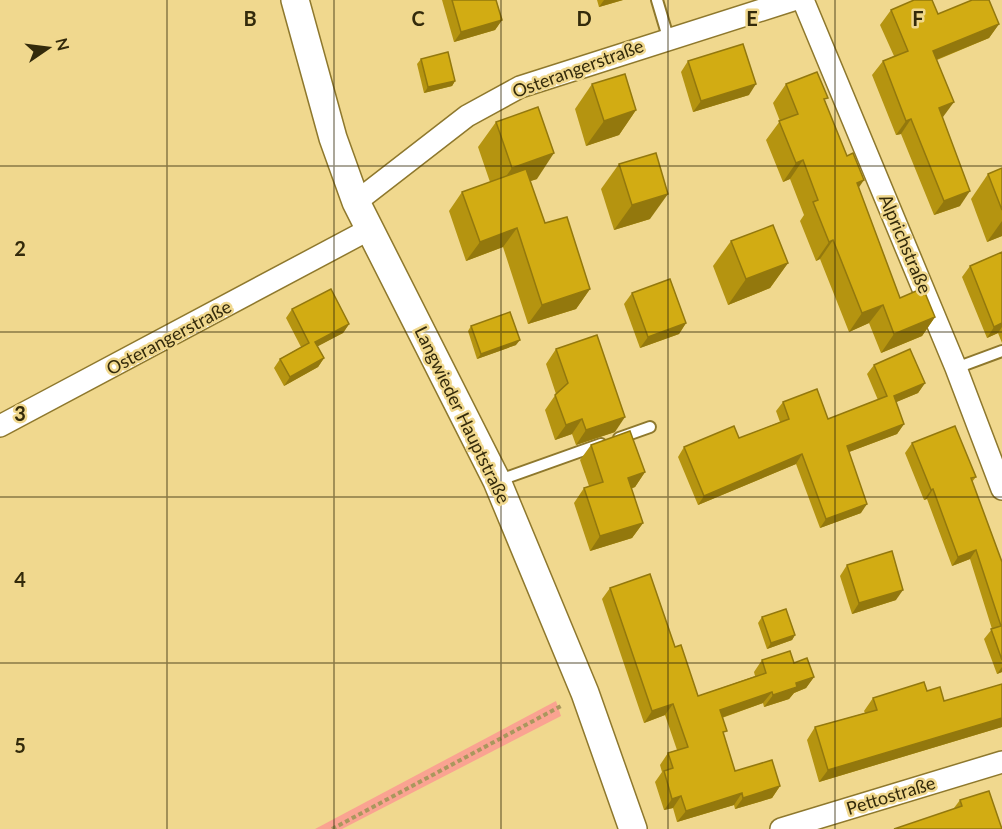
<svg xmlns="http://www.w3.org/2000/svg" width="1002" height="829" viewBox="0 0 1002 829" font-family="Lato,sans-serif">
  <style>
    .green { fill: #faa391 }
    .lines { fill: none; stroke-linecap: round; stroke-linejoin: round }
    .service-casing { stroke: #8e782d; stroke-width: 14 }
    .minor-casing { stroke: #8e782d; stroke-width: 24 }
    .tertiary-casing { stroke: #8e782d; stroke-width: 30 }
    .path { stroke: #aa975d; stroke-width: 4; stroke-dasharray: 4.5 3; stroke-linecap: butt }
    .service { stroke: #fff; stroke-width: 10 }
    .minor { stroke: #fff; stroke-width: 21 }
    .tertiary { stroke: #fff; stroke-width: 27 }
    .wall { fill: #b59410 }
    .shaded-wall { fill: #93780d }
    .building { fill: #d2ac13; stroke: #93780d; stroke-width: 1.5 }
    .grid { fill: none; stroke: #332a0b; stroke-width: 1.5; stroke-opacity: 0.55 }
    .labels { text-anchor: middle; stroke-width: 5; stroke-linejoin: round; paint-order: stroke }
    .street-label { font-size: 18px; fill: #332a0b; stroke: #f0d88e }
    .grid-label { font-size: 20px; text-anchor: middle; font-weight: bold; fill: #332a0b; stroke: #f0d88e; stroke-width: 5; stroke-linejoin: round; paint-order: stroke }
  </style>
  <rect width="100%" height="100%" fill="#f0d88e"/>
  <path class="green" d="M556,701L561,716L342,829H315Z"/>
  <g class="lines">
    <defs>
      <g id="service">
        <path d="M657,0L668,37"/>
        <path d="M956,368L1002,351"/>
        <path d="M619,438L650,427"/>
        <path d="M497,481L601,444"/>
      </g>
      <g id="minor">
        <path d="M803,0L956,368L1002,489"/>
        <path d="M356,202L467,116L520,87L793,0"/>
        <path d="M0,426L368,230"/>
        <path d="M781,829L1002,762"/>
      </g>
      <path id="tertiary" d="M295,0L333,138L356,202L497,481L585,693L633,829"/>
    </defs>
    <use href="#service" class="service-casing"/>
    <use href="#minor" class="minor-casing"/>
    <use href="#tertiary" class="tertiary-casing"/>
    <path class="path" d="M332,829L561,706"/>
    <use href="#service" class="service"/>
    <use href="#minor" class="minor"/>
    <use href="#tertiary" class="tertiary"/>
  </g>
  <g class="wall">
    <path d="M442,0H496L502,20L495,30L454,42Z"/>
    <path d="M597,0H623L599,7Z"/>
    <path d="M891,10L938,14L999,24L989,38L937,60L943,117H942L960,206L934,215L901,134L896,135L872,75L883,61L894,56L880,25Z"/>
    <path d="M421,59L455,81L452,86L424,93L417,64Z"/>
    <path d="M688,61L749,95L693,112L681,72Z"/>
    <path d="M592,84L636,110L619,135L586,146L575,109Z"/>
    <path d="M786,84L825,101L900,298L935,317L922,336L881,353L869,323L849,332L820,259L816,261L800,221L804,215L790,179L783,182L766,140L780,121L773,103Z"/>
    <path d="M496,122L537,179L530,181L545,223L590,289L576,309L528,324L503,247L466,261L449,211L462,192L490,182L478,147Z"/>
    <path d="M619,164L650,219L614,230L601,189Z"/>
    <path d="M1002,168V236L987,242L971,199L988,174Z"/>
    <path d="M731,241L788,263L770,288L728,305L713,266Z"/>
    <path d="M1002,252V343L998,333L987,338L962,277L970,266Z"/>
    <path d="M632,293L686,323L679,334L640,348L624,304Z"/>
    <path d="M292,309L349,324L343,333L317,346L324,358L318,367L284,386L274,368L280,359L301,347L286,318Z"/>
    <path d="M471,326L516,345L477,359L468,331Z"/>
    <path d="M556,349L615,432L576,445L572,434L555,440L545,410L556,394L546,364Z"/>
    <path d="M874,365L925,383L918,393L896,402L904,424L897,434L849,452L861,513L820,528L796,464L698,505L678,457L684,447L739,438L780,422L776,411L783,402L828,419L878,400L867,374Z"/>
    <path d="M912,443L976,477L972,482L1002,562V672L997,674L984,639L992,629L970,559L952,566L927,499L924,500L905,453Z"/>
    <path d="M591,445L645,472L635,487L631,489L643,523L632,538L590,551L574,503L584,488L589,486L580,460Z"/>
    <path d="M847,565L896,600L852,614L840,576Z"/>
    <path d="M610,588L675,647L698,696L755,676L754,672L762,660L794,663L814,677L806,688L794,693L789,699L764,707L763,703L722,718L724,735L735,771L780,786L772,798L735,809L734,805L677,822L673,808L664,810L655,782L662,772L660,765L668,753L677,750L665,715L644,723L602,599Z"/>
    <path d="M762,617L795,635L792,640L767,649L758,623Z"/>
    <path d="M1002,684V727L819,782L807,740L815,727L865,713L864,711L873,698L927,691L944,701Z"/>
    <path d="M960,800L1001,828L954,808Z"/>
  </g>
  <g class="shaded-wall">
    <path d="M604,0H623L599,7Z"/>
    <path d="M502,20L495,30L454,42L461,32Z"/>
    <path d="M999,24L989,38L923,65L933,51Z"/>
    <path d="M455,81L452,86L424,93L428,87Z"/>
    <path d="M756,84L749,95L693,112L701,101Z"/>
    <path d="M954,102L943,117L928,123L939,108Z"/>
    <path d="M636,110L619,135L586,146L604,121Z"/>
    <path d="M911,119L901,134L896,135L906,121Z"/>
    <path d="M554,153L537,179L494,193L512,168Z"/>
    <path d="M803,160L790,179L783,182L796,163Z"/>
    <path d="M864,180L851,199L857,183Z"/>
    <path d="M970,191L960,206L934,215L944,201Z"/>
    <path d="M668,194L650,219L614,230L632,205Z"/>
    <path d="M1002,221V236L987,242Z"/>
    <path d="M517,228L503,247L466,261L480,242Z"/>
    <path d="M833,240L820,259L816,261L829,242Z"/>
    <path d="M788,263L770,288L728,305L746,279Z"/>
    <path d="M590,289L576,309L528,324L542,305Z"/>
    <path d="M883,305L869,323L849,332L862,313Z"/>
    <path d="M935,317L922,336L881,353L894,334Z"/>
    <path d="M686,323L679,334L640,348L648,337Z"/>
    <path d="M1002,323V327L998,333L987,338L994,327Z"/>
    <path d="M349,324L343,333L309,351L315,342Z"/>
    <path d="M520,340L516,345L477,359L481,354Z"/>
    <path d="M324,358L318,367L284,386L290,377Z"/>
    <path d="M925,383L918,393L887,406L894,396Z"/>
    <path d="M625,417L615,432L576,445L586,430Z"/>
    <path d="M582,419L572,434L555,440L566,425Z"/>
    <path d="M904,424L897,434L841,455L847,446Z"/>
    <path d="M802,454L796,464L698,505L704,496Z"/>
    <path d="M645,472L635,487L617,493L628,478Z"/>
    <path d="M933,489L927,499L924,500L931,490Z"/>
    <path d="M867,504L861,513L820,528L826,519Z"/>
    <path d="M643,523L632,538L590,551L600,536Z"/>
    <path d="M976,550L970,559L952,566L958,557Z"/>
    <path d="M903,590L896,600L852,614L859,603Z"/>
    <path d="M795,635L792,640L767,649L771,643Z"/>
    <path d="M1002,667V672L997,674Z"/>
    <path d="M814,677L806,688L794,693L789,699L764,707L773,695L796,683Z"/>
    <path d="M772,692L763,703L712,721L720,710Z"/>
    <path d="M673,704L665,715L644,723L652,711Z"/>
    <path d="M1002,718V727L819,782L828,770Z"/>
    <path d="M780,786L772,798L735,809L743,798Z"/>
    <path d="M742,793L734,805L677,822L686,811Z"/>
    <path d="M681,796L673,808L664,810L672,799Z"/>
  </g>
  <g class="building">
    <path d="M452,0H496L502,20L461,32Z"/>
    <path d="M914,0H932L938,14L972,0H989L999,24L933,51L954,102L939,108L970,191L944,201L911,119L906,121L883,61L908,51L891,10Z"/>
    <path d="M743,44L756,84L701,101L688,61Z"/>
    <path d="M448,52L455,81L428,87L421,59Z"/>
    <path d="M817,72L828,98L824,99L847,156L853,153L864,180L857,183L900,298L923,288L935,317L894,334L883,305L862,313L833,240L829,242L813,202L818,200L803,160L796,163L779,121L798,114L786,84Z"/>
    <path d="M625,74L636,110L604,121L592,84Z"/>
    <path d="M538,107L554,153L512,168L496,122Z"/>
    <path d="M656,153L668,194L632,205L619,164Z"/>
    <path d="M1002,168V210L988,174Z"/>
    <path d="M526,169L545,223L567,217L590,289L542,305L517,228L480,242L462,192Z"/>
    <path d="M773,225L788,263L746,279L731,241Z"/>
    <path d="M1002,252V323L994,327L970,266Z"/>
    <path d="M670,279L686,323L648,337L632,293Z"/>
    <path d="M331,289L349,324L315,342L324,358L290,377L280,359L309,343L292,309Z"/>
    <path d="M510,312L520,340L481,354L471,326Z"/>
    <path d="M597,335L625,417L586,430L582,419L566,425L555,395L568,383L556,349Z"/>
    <path d="M910,349L925,383L894,396L904,424L847,446L867,504L826,519L802,454L704,496L684,447L734,426L739,438L789,419L783,402L817,389L828,419L887,396L874,365Z"/>
    <path d="M955,426L976,477L971,478L1002,562V660L991,629L1001,626L976,550L958,557L933,489L931,490L912,443Z"/>
    <path d="M630,431L645,472L628,478L643,523L600,536L584,488L603,482L591,445Z"/>
    <path d="M892,551L903,590L859,603L847,565Z"/>
    <path d="M650,574L675,647L681,645L698,696L766,673L762,660L790,651L794,663L807,658L814,677L796,683L797,687L773,695L772,692L720,710L727,731L723,732L735,771L772,760L780,786L743,798L742,793L686,811L681,796L672,799L664,771L673,768L668,753L688,747L673,704L652,711L610,588Z"/>
    <path d="M786,609L795,635L771,643L762,617Z"/>
    <path d="M924,682L927,691L940,687L944,701L1002,684V718L828,770L815,727L877,710L873,698Z"/>
    <path d="M989,791L1002,829H894L962,806L960,800Z"/>
  </g>
  <path class="grid" d="M167,0V829M334,0V829M501,0V829M668,0V829M835,0V829M0,166H1002M0,332H1002M0,497H1002M0,663H1002"/>
  <g class="labels">
    <g class="street-label">
      <text transform="translate(578 69) rotate(-20)" y="6">Osterangerstraße</text>
      <text transform="translate(905 244) rotate(67)" y="6">Alprichstraße</text>
      <text transform="translate(169 338) rotate(-28)" y="6">Osterangerstraße</text>
      <text transform="translate(462 415) rotate(64)" y="6">Langwieder Hauptstraße</text>
      <text transform="translate(891 796) rotate(-17)" y="6">Pettostraße</text>
    </g>
  </g>
  <g class="grid-label">
    <text x="250" y="26">B</text>
    <text x="418" y="26">C</text>
    <text x="584" y="26">D</text>
    <text x="752" y="26">E</text>
    <text x="918" y="26">F</text>
    <text x="20" y="256">2</text>
    <text x="20" y="421">3</text>
    <text x="20" y="587">4</text>
    <text x="20" y="753">5</text>
  </g>
  <g transform="translate(48 48) rotate(76)" stroke="#f0d88e" stroke-width="4.5" paint-order="stroke">
  <path d="M0-4.5L10 22L0 15L-10 22Z" fill="#332a0b"/>
  <text y="-9" font-size="16" font-weight="bold" text-anchor="middle" fill="#332a0b">N</text>
  </g>
</svg>
